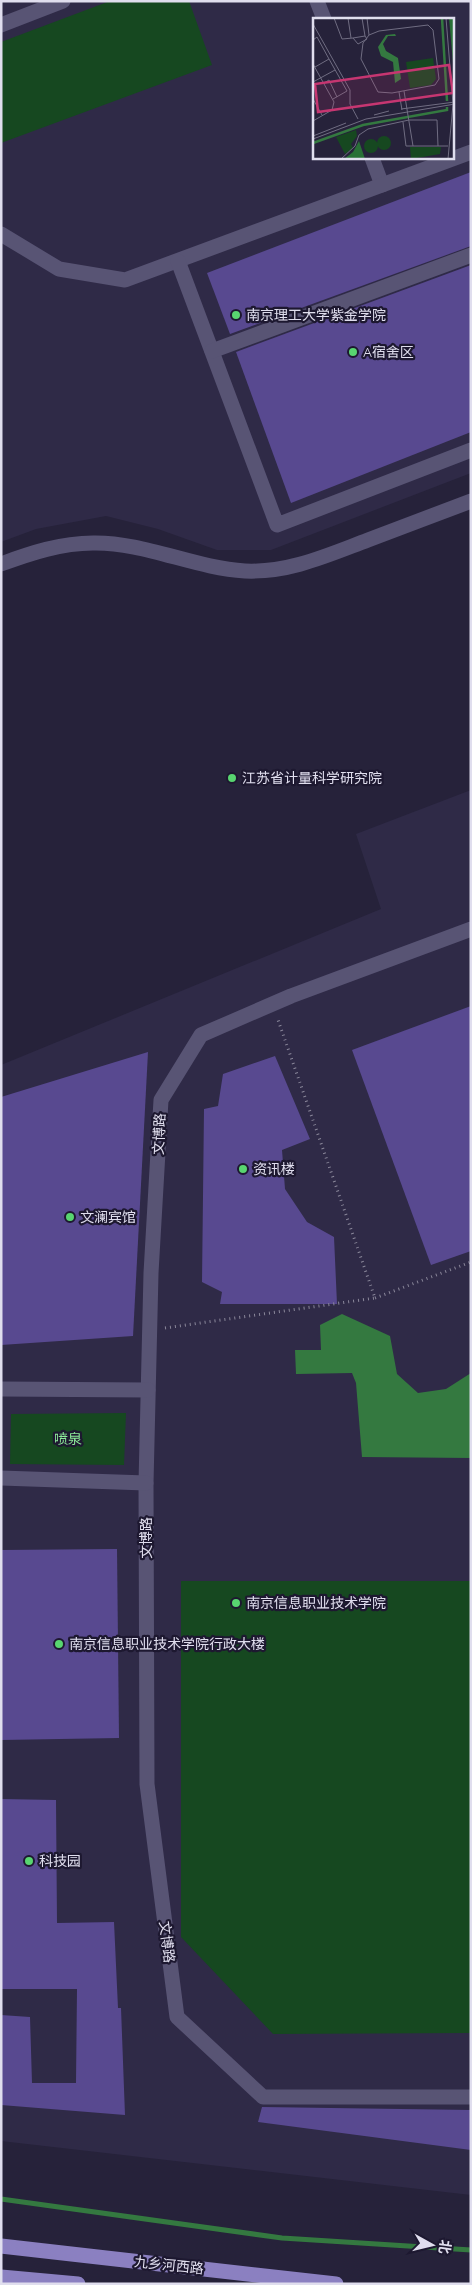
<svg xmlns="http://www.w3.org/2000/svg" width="472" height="2285" viewBox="0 0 472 2285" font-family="Quicksand,'Noto Sans SC',sans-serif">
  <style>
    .built { fill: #2f2a47; fill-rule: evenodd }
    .green { fill: #164820 }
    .water { fill: #347940 }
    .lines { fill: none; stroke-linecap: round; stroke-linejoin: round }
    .stream { stroke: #347940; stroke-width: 5 }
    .building { fill: #584990 }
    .path { stroke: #8a879a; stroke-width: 3; stroke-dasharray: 1 4; stroke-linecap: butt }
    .minor { stroke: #585474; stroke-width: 15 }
    .major { stroke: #8b80c1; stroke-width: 15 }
    .poi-dot { fill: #58d570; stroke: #1d1830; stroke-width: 2 }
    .labels { text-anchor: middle; stroke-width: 4.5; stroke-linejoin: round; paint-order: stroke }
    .poi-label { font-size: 14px; fill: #e0deee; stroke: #1d1830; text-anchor: start }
    .street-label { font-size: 14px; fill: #e0deee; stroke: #1d1830 }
    .park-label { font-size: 14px; fill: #8ce999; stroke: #1d1830 }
    .inset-river { fill: none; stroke: #347940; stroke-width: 2.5 }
    .inset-road { fill: none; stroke: #706d82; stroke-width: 1 }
    .view { fill: #c63671; fill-opacity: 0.15; stroke: #c63671; stroke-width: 2.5 }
    .inset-edge { fill: none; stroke: #e0deee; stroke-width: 2.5 }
  </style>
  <rect width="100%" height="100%" fill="#26223a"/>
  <g class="built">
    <path d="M1,1H471V473L271,550H217L158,529L106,516L36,529L1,542ZM314,19H453V158H314Z"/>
    <path d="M471,790V2195L1,2141V1065L381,909L356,834Z"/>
  </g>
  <g class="green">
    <path d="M110,1H189L212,65L1,143V42Z"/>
    <path d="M126,1413L124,1465L10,1464L11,1414Z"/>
    <path d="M181,1581H471V2033L273,2034L181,1937Z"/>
  </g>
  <path class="water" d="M342,1314L390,1336L397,1374L418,1393L446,1389L471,1373V1458L362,1457L356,1383L352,1373L296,1374L295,1350H321L320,1325Z"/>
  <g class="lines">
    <path class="stream" d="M1,2199L282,2238L471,2250"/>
  </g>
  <g class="building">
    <path d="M471,172V246L230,334L207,273Z"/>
    <path d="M471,265V432L291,503L236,352Z"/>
    <path d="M471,1006V1251L431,1265L352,1050Z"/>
    <path d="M148,1052L133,1336L1,1345V1097Z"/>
    <path d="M275,1056L310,1139L282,1150L285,1189L307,1222L334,1237L337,1304H220L222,1292L202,1282L204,1109L218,1106L223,1074Z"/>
    <path d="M117,1549L119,1738L1,1740V1550Z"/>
    <path d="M1,1799L56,1800L57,1923L114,1922L118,2008H121L125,2115L1,2105V2015L30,2017L32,2083H76L77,1989H1Z"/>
    <path d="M262,2107L471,2110V2150L258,2122Z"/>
  </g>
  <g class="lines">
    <g class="path">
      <path d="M375,1298L471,1262"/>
      <path d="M165,1328L375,1298L277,1017"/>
    </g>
    <g class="minor">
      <path d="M317,1L324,19"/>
      <path d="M1,25L63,1"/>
      <path d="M372,158L382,185"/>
      <path d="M1,234L59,269L125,280L471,152"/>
      <path d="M178,261L277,525L471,450"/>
      <path d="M212,351L471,255"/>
      <path d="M1,564C31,553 61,543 93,543C144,542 194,568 245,571C289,573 328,555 368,540C402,527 437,514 471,501"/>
      <path d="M471,929L291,996L201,1035L161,1100L151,1273L146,1483L147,1784L177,2017L263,2097H471"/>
      <path d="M1,1389L148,1390"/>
      <path d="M1,1478L146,1483"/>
    </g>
    <g class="major">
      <path d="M1,2246L336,2284"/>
      <path d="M1,2277L78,2284"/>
    </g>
  </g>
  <g class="poi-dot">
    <circle cx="236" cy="315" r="5"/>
    <circle cx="353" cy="352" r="5"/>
    <circle cx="232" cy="778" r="5"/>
    <circle cx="243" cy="1169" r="5"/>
    <circle cx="70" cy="1217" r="5"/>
    <circle cx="236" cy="1603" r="5"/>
    <circle cx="59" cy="1644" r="5"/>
    <circle cx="29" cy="1861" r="5"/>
  </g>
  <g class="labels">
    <g class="poi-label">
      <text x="246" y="320">南京理工大学紫金学院</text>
      <text x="363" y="357">A宿舍区</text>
      <text x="242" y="783">江苏省计量科学研究院</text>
      <text x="253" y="1174">资讯楼</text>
      <text x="80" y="1222">文澜宾馆</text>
      <text x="246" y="1608">南京信息职业技术学院</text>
      <text x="69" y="1649">南京信息职业技术学院行政大楼</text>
      <text x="39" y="1866">科技园</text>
    </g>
    <g class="street-label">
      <text transform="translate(159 1134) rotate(-87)" y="5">文博路</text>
      <text transform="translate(146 1538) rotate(-90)" y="5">文博路</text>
      <text transform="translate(167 1942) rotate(83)" y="5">文博路</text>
      <text transform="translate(169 2265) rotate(6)" y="5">九乡河西路</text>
    </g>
    <g class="park-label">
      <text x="68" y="1444">喷泉</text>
    </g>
  </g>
  <g transform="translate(313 18)">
    <rect width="141" height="141" fill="#26223a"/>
    <path d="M120,40L123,61L118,67L97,70L93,44ZM43,112L44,118L38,126L40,130L32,136L23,119ZM64 125a7 7 0 1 1 14 0a7 7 0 1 1-14 0ZM51 128a7 7 0 1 1 14 0a7 7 0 1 1-14 0ZM97,129H128L127,136L98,141Z" fill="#164820"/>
    <path d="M136,0H141V69L140,45ZM46,123L52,141H31L40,134Z" fill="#297037"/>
    <path d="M82,16L83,18H75L70,26L73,33L85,40L88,61L82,65L80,44L68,38L65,29L73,17Z" fill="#347940"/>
    <path class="inset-river" d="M129,0L134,83M0,125L50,107L134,92V89"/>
    <path class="inset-road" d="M21,0L29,21L40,20M35,0L38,20M49,0L52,18M54,0L56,17M133,0L140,86L135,141M0,6L37,72V86L45,101M115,7L120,12L126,61L122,67L79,75L65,74L48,41L50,25L56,17L66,13ZM52,18L54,21L45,26L40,20ZM0,22L4,19L16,41L2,49M16,41L34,73L20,81M0,46L21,84L19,92L0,103M0,64L22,52M11,65L16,62L24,79M91,73L100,128H135M86,74L89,92M0,81L9,97M88,91L142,84M61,97L76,93M90,104L93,128H100M0,118L33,105M0,121L53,101L142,86M28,141L42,128L46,117L55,111L96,102H124L125,128"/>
    <path class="view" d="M136,47L140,75L5,94L2,66Z"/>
    <rect width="141" height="141" class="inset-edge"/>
  </g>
  <rect width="472" height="2285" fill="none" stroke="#e0deee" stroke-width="5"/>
  <g transform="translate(432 2245) rotate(98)" stroke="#1d1830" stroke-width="4" paint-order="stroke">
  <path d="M0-4L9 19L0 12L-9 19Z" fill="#e0deee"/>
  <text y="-8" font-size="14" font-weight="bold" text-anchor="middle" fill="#e0deee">北</text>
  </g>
</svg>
